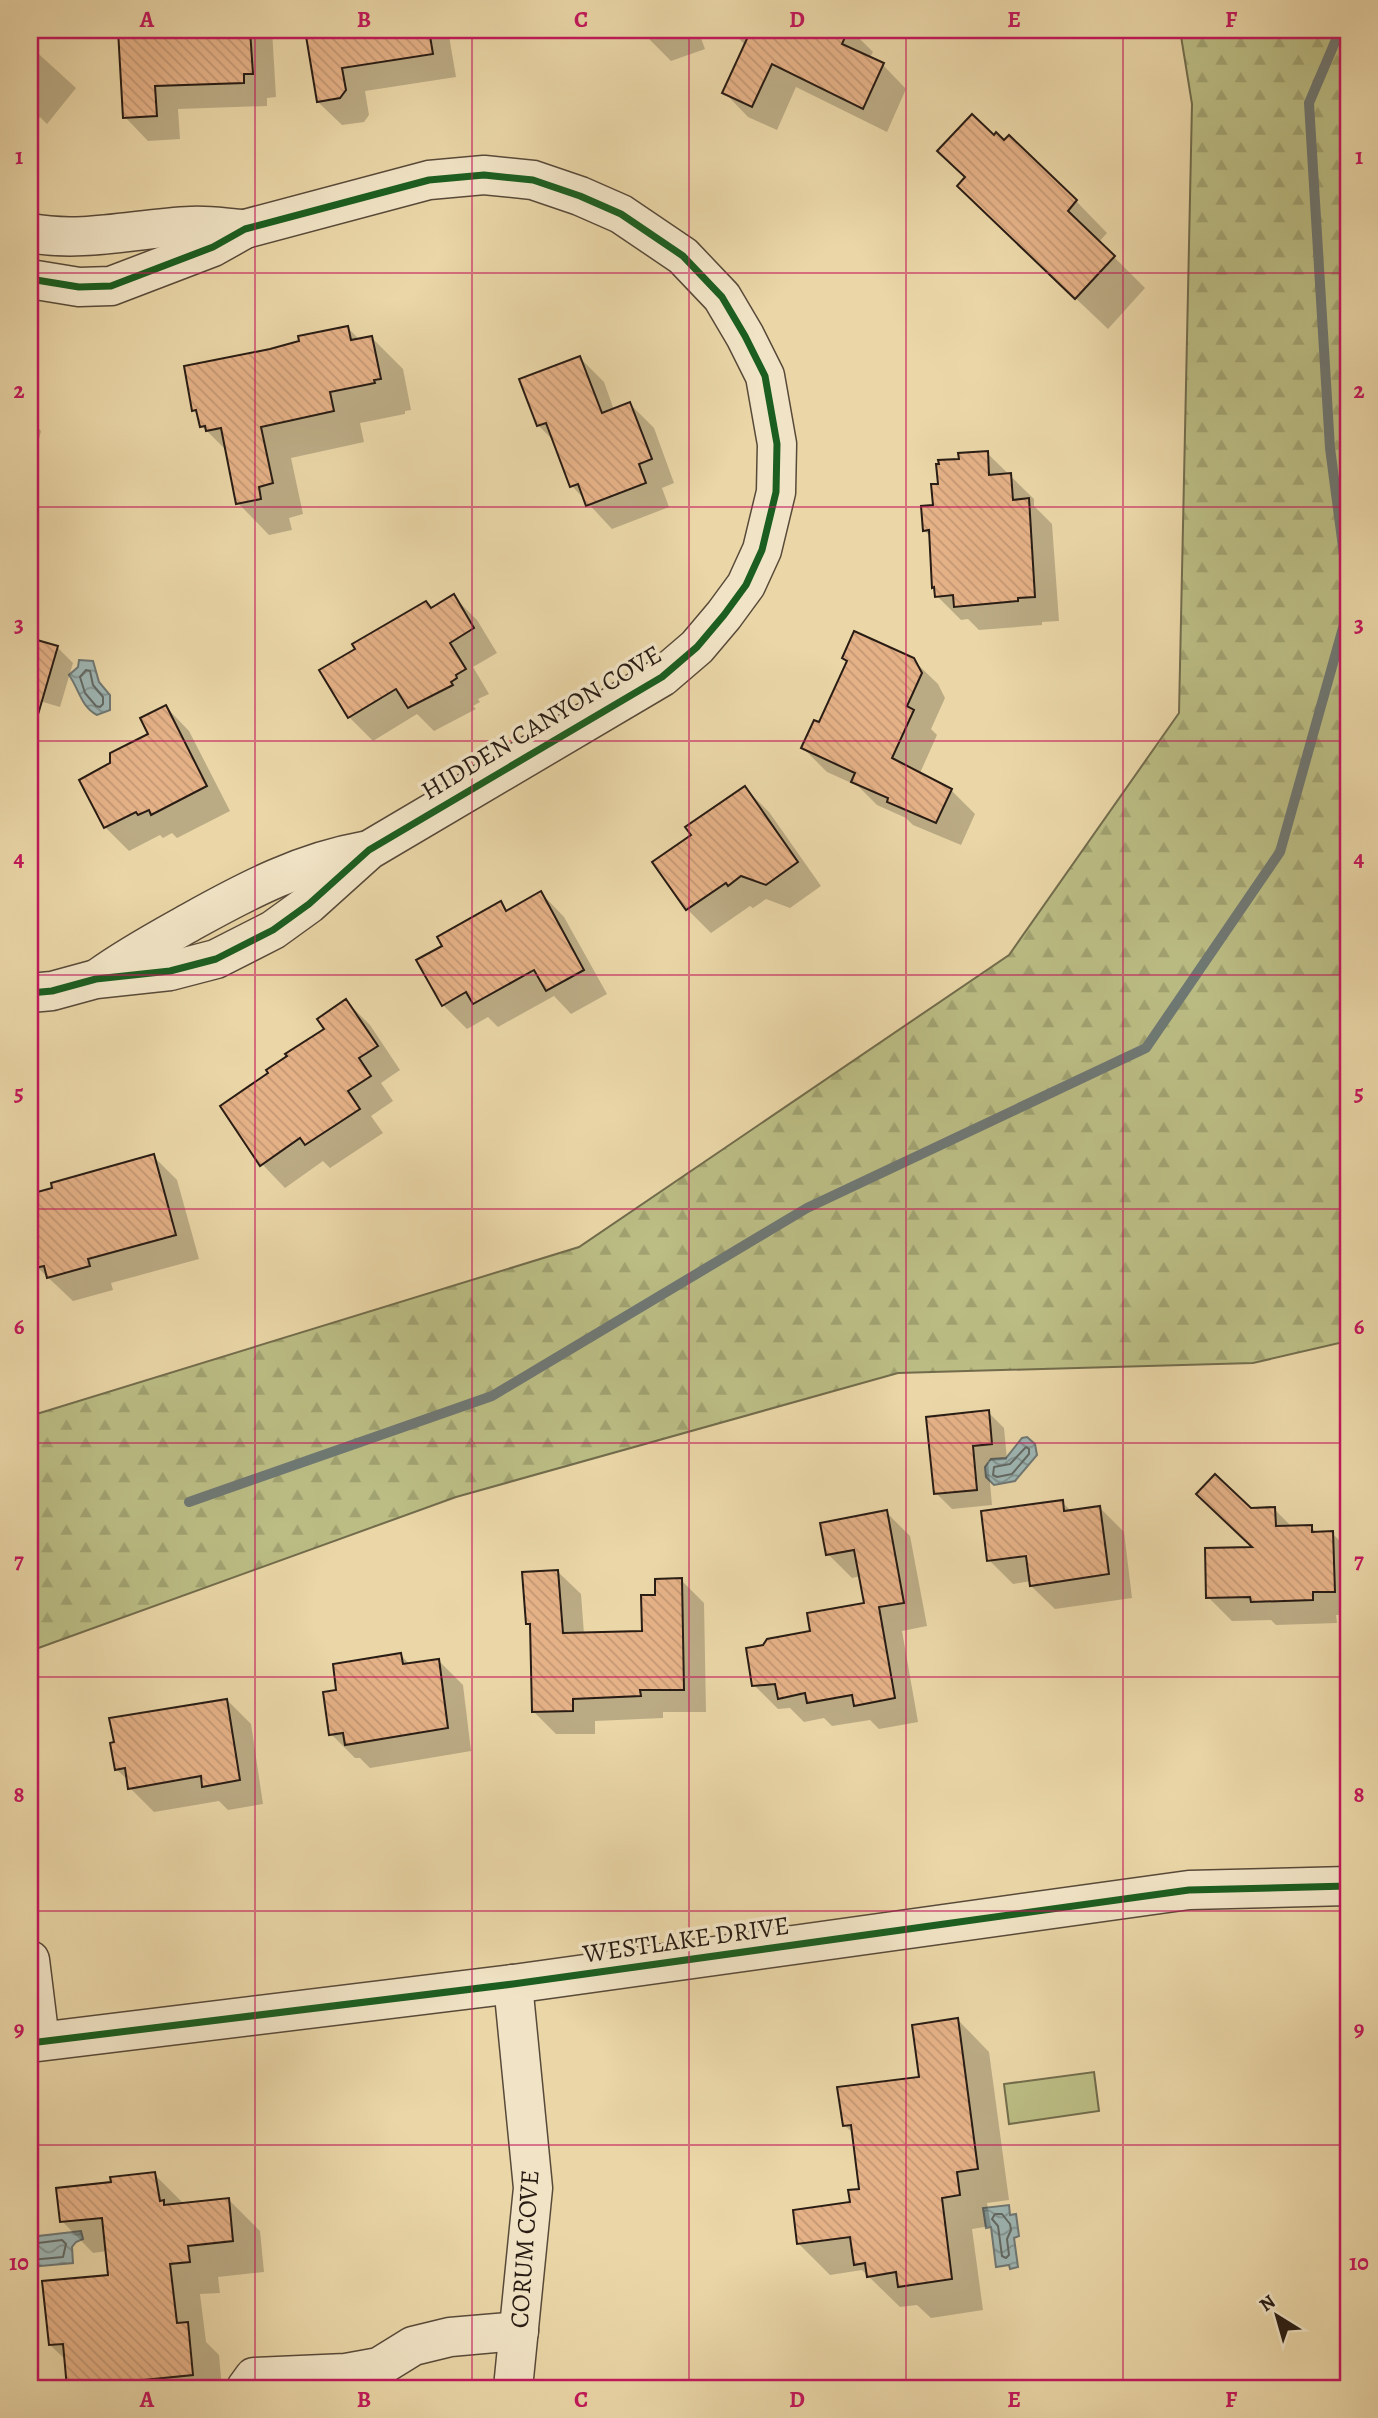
<svg xmlns="http://www.w3.org/2000/svg" width="1378" height="2418" viewBox="0 0 1378 2418" font-family="Alegreya,serif">
  <style>
    .grass { fill: #bbbd84; stroke: #726c4c; stroke-width: 2 }
    .forest { fill: url(#forest-firs); stroke: #726c4c; stroke-width: 2 }
    .water { fill: url(#water-waves); stroke: #6f7874; stroke-width: 2 }
    .shadow { fill: #0003 }
    .lines { fill: none; stroke-linecap: round; stroke-linejoin: round }
    .shore { stroke: #636964; stroke-width: 2 }
    .stream { stroke: #6f7874; stroke-width: 10 }
    .building { fill: url(#building-back-hatch); stroke: #281c14; stroke-width: 2 }
    .minor-casing { stroke: #584a39; stroke-width: 41 }
    .minor { stroke: #f1e4c6; stroke-width: 38 }
    .cycleway-casing { stroke: #f1e4c6; stroke-width: 11 }
    .cycleway { stroke: #1b5e20; stroke-width: 7 }
    .grid { fill: none; stroke: #c2185b; stroke-width: 2; stroke-opacity: 0.55 }
    .labels { text-anchor: middle; stroke-width: 7; stroke-linejoin: round; paint-order: stroke }
    .street-label { font-size: 26px; fill: #281c14; stroke: #f1e4c6 }
    .neatline { fill: none; stroke: #c2185b; stroke-width: 2.5 }
    .grid-label { font-size: 23px; text-anchor: middle; font-weight: bold; fill: #c2185b }
  </style>
  <defs>
    <pattern id="forest-firs" width="22" height="20" patternUnits="userSpaceOnUse" patternTransform="scale(1.75)"><rect width="22" height="20" fill="#bbbd84"/><path d="M5 1l3.5 6h-7zM16 11l3.5 6h-7z" fill="#a1a271"/></pattern>
    <pattern id="water-waves" width="16" height="10" patternUnits="userSpaceOnUse" patternTransform="scale(1.75)"><rect width="16" height="10" fill="#9eb6b4"/><path d="M0 5q4-4 8 0t8 0" fill="none" stroke="#819391"/></pattern>
    <pattern id="building-back-hatch" width="6" height="6" patternUnits="userSpaceOnUse" patternTransform="scale(1.75)"><rect width="6" height="6" fill="#e5b187"/><path d="M-1 5l2 2M0 0l6 6M5-1l2 2" fill="none" stroke="#c49874"/></pattern>
  </defs>
  <rect width="100%" height="100%" fill="#ead6a7"/>
  <filter id="stains"><feTurbulence type="fractalNoise" baseFrequency=".00286" numOctaves="4"/><feColorMatrix values="0 0 0 0 .2 0 0 0 0 .09 0 0 0 0 .02 0 0 0 .5 -.17"/></filter>
  <radialGradient id="worn" r=".72"><stop offset=".6" stop-color="#630" stop-opacity="0"/><stop offset="1" stop-color="#630" stop-opacity=".3"/></radialGradient>
  <path class="grass" d="M1094,2072L1099,2111L1009,2124L1004,2084Z"/>
  <path class="forest" d="M1180,30H1348V1341L1253,1363L898,1373L456,1497L30,1651V1416L579,1247L1009,955L1179,713L1192,104Z"/>
  <g class="water">
    <path d="M79,660L93,661L99,682L110,695V710L97,715C81,707 79,689 69,675L78,667Z"/>
    <path d="M1027,1437L1035,1444L1037,1455L1015,1481L994,1485L986,1477L985,1467L991,1459L1006,1458L1022,1438Z"/>
    <path d="M1009,2205L1010,2215L1016,2214L1019,2236L1014,2238L1018,2267L1010,2269L1009,2265L996,2267L991,2227L986,2228L983,2208Z"/>
    <path d="M81,2231L83,2239L76,2242L72,2247L73,2263L30,2267V2237Z"/>
  </g>
  <g class="shadow">
    <path d="M119,30H272L276,97L267,98V106L178,109L180,139L148,141L125,117Z"/>
    <path d="M306,30H448L456,77L365,91L369,115L364,122L342,125L318,102Z"/>
    <path d="M645,30H698L705,49L671,61L647,37Z"/>
    <path d="M731,30H851L873,52L869,59L883,65L906,89L887,132L796,87L777,130L748,117L725,93L746,46Z"/>
    <path d="M30,46L76,88L47,124L40,117L30,129Z"/>
    <path d="M994,137L1004,143L1009,137L1076,201L1107,233L1099,242L1145,288L1108,329L990,217L967,177Z"/>
    <path d="M348,328L360,340L372,338L403,369L411,410L405,411V414L360,423L364,442L291,458L303,514L289,518L292,530L269,535L238,503L228,452L202,426L199,416L194,410L270,350Z"/>
    <path d="M580,358L604,382L614,410L630,404L654,428L674,483L662,488L669,507L612,529L572,486L555,442L538,425Z"/>
    <path d="M30,419L41,431L30,475Z"/>
    <path d="M987,453L1034,499V506L1052,524L1059,621L1042,622V625L979,630L968,619L961,620L937,596L934,587L931,537L924,530L934,507L940,485L961,460Z"/>
    <path d="M453,596L477,620L497,653L473,667L489,694L478,699L480,702L473,706L476,709L434,731L417,714L373,741L349,717L357,649L426,603L432,609Z"/>
    <path d="M30,640L57,647L73,663L60,707L33,699L30,696Z"/>
    <path d="M913,660L938,684L945,698L931,729L937,735L920,773L951,790L975,814L961,845L913,825L906,818L877,805L858,786L827,772L803,748L820,725Z"/>
    <path d="M166,707L189,731L230,811L177,838L172,833L163,838L160,835L129,851L105,827L112,764L150,734Z"/>
    <path d="M745,788L769,812L821,886L790,908L766,899L753,908L750,906L711,933L687,909L693,836Z"/>
    <path d="M541,893L564,917L607,994L571,1014L554,996L498,1027L488,1017L467,1029L443,1005L444,946L500,903L508,911Z"/>
    <path d="M346,1001L370,1025L400,1070L381,1083L393,1101L371,1116L383,1133L330,1168L323,1161L285,1188L262,1164L270,1074L326,1030Z"/>
    <path d="M153,1156L177,1180L199,1259L111,1283L113,1290L73,1301L37,1267L30,1242V1196Z"/>
    <path d="M988,1412L1004,1428L1007,1460L988,1461L992,1505L952,1509L936,1493Z"/>
    <path d="M1062,1502L1071,1511L1100,1508L1124,1532L1132,1598L1055,1609L1031,1586V1581L1013,1584L989,1560Z"/>
    <path d="M1274,1509L1293,1528L1311,1527L1317,1533H1332L1348,1549V1615H1336L1337,1623L1276,1625L1271,1620L1232,1621L1208,1597L1255,1549L1250,1510Z"/>
    <path d="M886,1512L910,1536L927,1626L902,1631L918,1722L879,1729L870,1720L832,1726L824,1718L804,1722L790,1708L778,1709L754,1685L812,1633L866,1605L861,1576L852,1578L828,1554Z"/>
    <path d="M558,1572L581,1594L584,1634L644,1633L681,1580L704,1603L706,1712H663V1718L595,1721V1734H556L533,1711L532,1628L528,1623Z"/>
    <path d="M401,1655L410,1665L439,1661L463,1685L471,1751L370,1768L360,1758H355L331,1734L338,1692Z"/>
    <path d="M227,1700L251,1724L263,1804L228,1810L219,1801L154,1812L130,1788L129,1781L116,1769Z"/>
    <path d="M958,2020L989,2052L1009,2200L987,2203L991,2226L972,2229L983,2310L931,2318L917,2305L900,2307L862,2270L830,2275L799,2244L852,2204L861,2190L854,2134L844,2125L921,2078Z"/>
    <path d="M154,2174L185,2205L229,2200L260,2231L264,2272L218,2277L220,2293L200,2294L206,2342L219,2355L222,2388H69L66,2360L50,2345L110,2276L107,2251L93,2253L62,2221L112,2183Z"/>
  </g>
  <g class="lines">
    <g class="shore">
      <path d="M86,670L90,671L93,685L103,697V704L100,707L96,706L85,693L80,677Z"/>
      <path d="M1026,1447L1029,1449V1454L1012,1474L997,1477L993,1475L994,1467L1010,1464Z"/>
      <path d="M995,2214H1002L1010,2224L1011,2230L1007,2239L1009,2255L1006,2258L1002,2256L998,2226L992,2219Z"/>
      <path d="M30,2244L62,2240L66,2244L63,2257L30,2260"/>
    </g>
    <g class="stream">
      <path d="M1338,35L1309,103L1330,448L1348,585"/>
      <path d="M189,1502L492,1396L807,1208L1146,1048L1280,852L1348,610"/>
    </g>
  </g>
  <g class="building">
    <path d="M118,30H250L253,74H244V83L155,86L157,116L123,118Z"/>
    <path d="M305,30H429L433,54L342,68L346,90L340,98L317,102Z"/>
    <path d="M751,30H848L842,44L884,63L863,109L772,64L752,107L722,93Z"/>
    <path d="M972,114L994,135L996,132L1004,140L1009,135L1077,200L1068,211L1115,256L1075,299L957,186L965,177L937,151Z"/>
    <path d="M348,326L351,340L372,336L381,379L374,380L375,383L330,392L334,411L261,427L273,483L259,487L261,499L236,504L221,428L206,431L205,426L200,427L196,410L192,411L184,366L270,349L299,341L298,336Z"/>
    <path d="M580,356L602,413L630,402L652,459L639,464L646,483L586,506L578,484L570,487L546,423L537,426L519,379Z"/>
    <path d="M988,451L989,475L1011,473L1013,500L1029,498L1035,597L1018,598V601L954,607L953,595L935,597L934,587L932,588L929,530L923,531L921,506L933,505L931,484H938L936,464H939L938,460L959,459L958,453Z"/>
    <path d="M454,594L474,628L450,643L466,669L456,675L457,678L451,682L453,685L408,708L396,689L348,718L319,670L355,649L352,644L426,601L431,608Z"/>
    <path d="M854,631L914,658L922,673L907,706L914,710L892,758L952,789L936,823L887,802L888,798L851,782L855,773L801,748L814,720L819,722L847,661L842,658Z"/>
    <path d="M30,638L58,646L37,718L30,717Z"/>
    <path d="M166,705L207,786L151,815L149,810L138,815L136,812L104,828L79,780L110,763V753L148,734L140,718Z"/>
    <path d="M745,786L798,862L766,885L741,876L728,886L726,883L686,910L652,862L691,835L685,827Z"/>
    <path d="M541,891L584,970L546,991L534,970L473,1004L466,992L442,1006L416,960L442,946L437,937L501,901L506,911Z"/>
    <path d="M346,999L378,1046L359,1058L371,1076L348,1091L360,1109L305,1145L300,1138L260,1166L220,1106L268,1073L266,1070L287,1056L285,1054L324,1029L317,1019Z"/>
    <path d="M154,1154L176,1235L88,1259L90,1266L47,1278L44,1266L35,1268L30,1248V1194L52,1188L51,1183Z"/>
    <path d="M989,1410L992,1444L973,1446L977,1490L934,1494L926,1417Z"/>
    <path d="M1215,1474L1251,1508L1275,1507L1276,1526L1312,1525V1532L1333,1531L1335,1592H1313V1600L1251,1602L1250,1597L1206,1598L1205,1548L1252,1547L1196,1494Z"/>
    <path d="M1063,1500L1064,1511L1100,1506L1109,1574L1030,1586L1026,1556L987,1561L981,1511Z"/>
    <path d="M887,1510L904,1603L879,1607L895,1698L854,1706L852,1695L807,1703L805,1693L778,1699L775,1684L752,1686L746,1648L763,1645L767,1639L810,1631L807,1613L864,1603L854,1550L826,1555L820,1523Z"/>
    <path d="M558,1570L563,1633L642,1631L641,1595H655V1579L682,1578L684,1690H640L641,1696L573,1699V1711L532,1712L530,1624H526L522,1572Z"/>
    <path d="M401,1653L403,1664L439,1659L448,1728L345,1745L343,1733L329,1735L323,1692L336,1690L333,1664Z"/>
    <path d="M227,1699L240,1780L202,1787L201,1776L128,1789L125,1768L115,1770L110,1743L114,1742L109,1718Z"/>
    <path d="M958,2018L978,2169L957,2172L960,2195L942,2198L952,2279L898,2287L896,2272L867,2277L865,2263L854,2265L850,2237L797,2244L793,2210L850,2202L848,2190L859,2189L851,2125L843,2126L837,2087L919,2077L912,2025Z"/>
    <path d="M155,2172L160,2201L164,2200V2205L229,2198L233,2241L188,2246L190,2262L170,2264L177,2323L188,2322L193,2375L134,2381L135,2388H67L63,2344L49,2345L42,2281L108,2275L102,2218L60,2222L56,2188L111,2182L110,2177Z"/>
  </g>
  <g class="lines">
    <defs>
      <g id="minor">
        <path d="M30,233C84,243 137,228 191,226C209,225 227,228 245,229"/>
        <path d="M30,279L79,287L111,286L213,247L245,229L429,180L484,175L533,180L580,196L621,214L683,256L722,297L745,336L765,376L777,444L776,492L762,550L746,585L724,615L697,647L662,677L369,850L309,904L273,930L216,959L170,971L96,979L52,991L30,993"/>
        <path d="M101,976C130,955 162,938 194,920C248,890 302,862 364,851"/>
        <path d="M30,1960L40,2041"/>
        <path d="M30,2043L513,1984L1189,1890L1348,1886"/>
        <path d="M246,2388L254,2377L346,2373L379,2367L413,2346L450,2337L519,2331"/>
        <path d="M513,2388L533,2188L513,1984"/>
      </g>
    </defs>
    <use href="#minor" class="minor-casing"/>
    <use href="#minor" class="minor"/>
    <defs>
      <g id="cycleway">
        <path d="M30,279L79,287L111,286L213,247L245,229L429,180L484,175L533,180L580,196L621,214L683,256L722,297L745,336L765,376L777,444L776,492L762,550L746,585L724,615L697,647L662,677L369,850L309,904L273,930L216,959L170,971L96,979L52,991L30,993"/>
        <path d="M30,2043L513,1984L1189,1890L1348,1886"/>
      </g>
    </defs>
    <use href="#cycleway" class="cycleway-casing"/>
    <use href="#cycleway" class="cycleway"/>
  </g>
  <path class="grid" d="M255,30V2388M472,30V2388M689,30V2388M906,30V2388M1123,30V2388M30,273H1348M30,507H1348M30,741H1348M30,975H1348M30,1209H1348M30,1443H1348M30,1677H1348M30,1911H1348M30,2145H1348"/>
  <g class="labels">
    <g class="street-label">
      <text transform="translate(541 722) rotate(-31)" y="9">HIDDEN CANYON COVE</text>
      <text transform="translate(686 1939) rotate(-8)" y="9">WESTLAKE DRIVE</text>
      <text transform="translate(524 2249) rotate(-86)" y="9">CORUM COVE</text>
    </g>
  </g>
  <rect width="1378" height="2418" fill="none" stroke="#ead6a7" stroke-width="77"/>
  <g transform="translate(1277 2316) rotate(323)" stroke="#f1e4c6" stroke-width="5" paint-order="stroke">
  <path d="M0-5L12 26L0 18L-12 26Z" fill="#281c14"/>
  <text y="-10" font-size="19" font-weight="bold" text-anchor="middle" fill="#281c14">N</text>
  </g>
  <rect x="38" y="38" width="1302" height="2342" class="neatline"/>
  <g class="grid-label">
    <text x="147" y="27">A</text>
    <text x="364" y="27">B</text>
    <text x="581" y="27">C</text>
    <text x="797" y="27">D</text>
    <text x="1014" y="27">E</text>
    <text x="1231" y="27">F</text>
    <text x="19" y="164">1</text>
    <text x="1359" y="164">1</text>
    <text x="19" y="398">2</text>
    <text x="1359" y="398">2</text>
    <text x="19" y="632">3</text>
    <text x="1359" y="632">3</text>
    <text x="19" y="866">4</text>
    <text x="1359" y="866">4</text>
    <text x="19" y="1100">5</text>
    <text x="1359" y="1100">5</text>
    <text x="19" y="1334">6</text>
    <text x="1359" y="1334">6</text>
    <text x="19" y="1568">7</text>
    <text x="1359" y="1568">7</text>
    <text x="19" y="1802">8</text>
    <text x="1359" y="1802">8</text>
    <text x="19" y="2036">9</text>
    <text x="1359" y="2036">9</text>
    <text x="19" y="2270">10</text>
    <text x="1359" y="2270">10</text>
    <text x="147" y="2407">A</text>
    <text x="364" y="2407">B</text>
    <text x="581" y="2407">C</text>
    <text x="797" y="2407">D</text>
    <text x="1014" y="2407">E</text>
    <text x="1231" y="2407">F</text>
  </g>
  <rect width="100%" height="100%" filter="url(#stains)"/>
  <rect width="100%" height="100%" fill="url(#worn)"/>
</svg>
